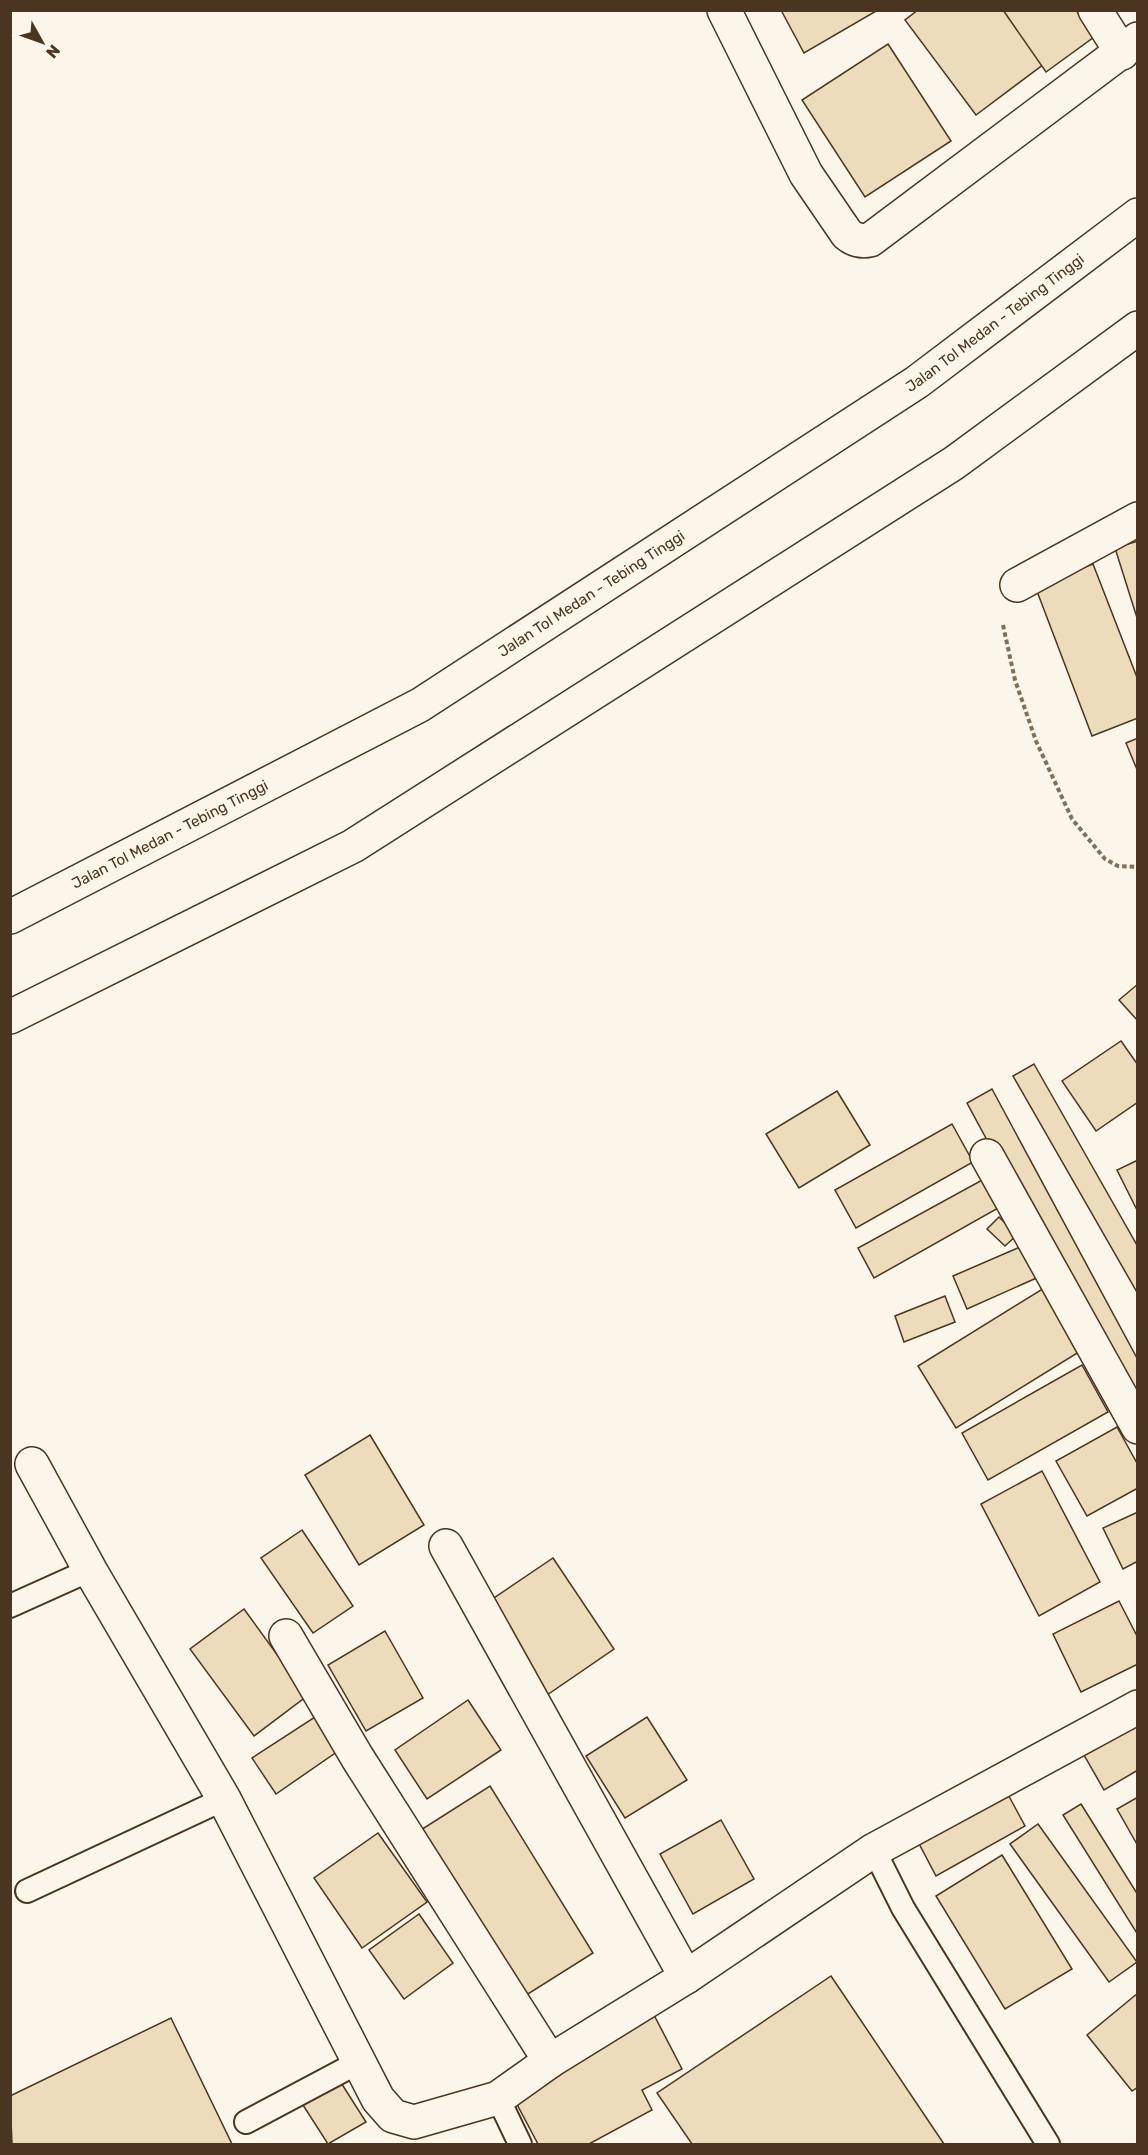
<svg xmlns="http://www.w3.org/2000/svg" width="1148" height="2155" viewBox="0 0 1148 2155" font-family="Rubik,sans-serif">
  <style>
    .building { fill: #ecdcbc; stroke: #4a3520; stroke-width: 1.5 }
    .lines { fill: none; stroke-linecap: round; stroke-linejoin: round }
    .lane-casing { stroke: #4a3520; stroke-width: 26 }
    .street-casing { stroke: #4a3520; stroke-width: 36 }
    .highway-casing { stroke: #4a3520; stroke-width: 36 }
    .path { stroke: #7f6f5c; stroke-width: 4; stroke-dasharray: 4.5 3; stroke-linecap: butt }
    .lane { stroke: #fbf6e9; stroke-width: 22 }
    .street { stroke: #fbf6e9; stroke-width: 33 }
    .highway { stroke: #fbf6e9; stroke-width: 33 }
    .labels { text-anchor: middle; stroke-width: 4.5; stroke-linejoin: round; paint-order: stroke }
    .street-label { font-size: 15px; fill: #4a3520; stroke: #fbf6e9 }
  </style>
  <rect width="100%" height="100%" fill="#fbf6e9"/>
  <g class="building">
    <path d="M781,10H878L804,53Z"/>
    <path d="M918,10H1004L1044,64L976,115L905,20Z"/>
    <path d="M1003,10H1076L1094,37L1046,72Z"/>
    <path d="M888,44L951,141L865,197L802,100Z"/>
    <path d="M1138,541V621L1115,548Z"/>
    <path d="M1093,564L1138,680V718L1092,736L1035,586Z"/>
    <path d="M1138,738V772L1126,743Z"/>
    <path d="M1138,984V1021L1119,1000Z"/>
    <path d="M1121,1041L1138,1065V1102L1096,1131L1062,1081Z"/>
    <path d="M1034,1064L1138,1247V1294L1013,1076Z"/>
    <path d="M992,1089L1138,1360V1420L967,1103Z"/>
    <path d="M837,1091L870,1145L799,1188L766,1134Z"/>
    <path d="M952,1124L973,1162L856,1228L835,1190Z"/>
    <path d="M1138,1160V1212L1117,1170Z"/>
    <path d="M984,1179L1000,1207L874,1278L858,1248Z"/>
    <path d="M999,1217L1017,1235L1005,1246L987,1229Z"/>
    <path d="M1027,1244L1041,1276L967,1309L953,1276Z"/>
    <path d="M1049,1285L1087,1347L956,1428L918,1366Z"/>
    <path d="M945,1296L955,1322L904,1342L895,1316Z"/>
    <path d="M1082,1365L1108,1412L988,1480L962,1433Z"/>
    <path d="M1117,1427L1138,1465V1488L1087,1516L1056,1461Z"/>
    <path d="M370,1435L424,1525L359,1565L305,1475Z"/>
    <path d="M1042,1471L1100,1582L1039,1616L981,1504Z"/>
    <path d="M1138,1512V1561L1123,1569L1103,1528Z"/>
    <path d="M302,1530L353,1606L313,1633L261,1558Z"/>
    <path d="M553,1558L614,1649L547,1695L485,1604Z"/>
    <path d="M1119,1601L1138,1638V1664L1081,1692L1053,1634Z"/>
    <path d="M244,1609L307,1696L254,1736L190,1649Z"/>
    <path d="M385,1631L423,1698L366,1731L328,1665Z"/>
    <path d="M468,1700L501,1750L427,1799L395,1750Z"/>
    <path d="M318,1715L341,1749L276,1794L252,1758Z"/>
    <path d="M1138,1715V1770L1104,1790L1080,1748Z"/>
    <path d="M647,1717L687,1780L625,1818L586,1756Z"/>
    <path d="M490,1786L593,1953L520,1999L416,1833Z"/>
    <path d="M1004,1787L1025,1826L936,1876L915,1836Z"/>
    <path d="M1138,1797V1846L1117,1809Z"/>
    <path d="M1081,1804L1138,1895V1935L1063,1815Z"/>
    <path d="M721,1820L754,1879L693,1914L660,1854Z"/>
    <path d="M1038,1824L1137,1962L1109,1982L1010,1844Z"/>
    <path d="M378,1833L427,1902L362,1948L314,1878Z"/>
    <path d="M1002,1855L1072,1969L1005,2009L936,1896Z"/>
    <path d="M419,1914L453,1963L404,1999L369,1950Z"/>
    <path d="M831,1976L944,2144H692L657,2093Z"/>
    <path d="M1138,1993V2087L1132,2091L1087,2035Z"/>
    <path d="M654,2015L682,2069L642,2090L652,2110L589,2144H538L511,2093Z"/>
    <path d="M171,2018L232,2144H12L10,2096Z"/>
    <path d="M338,2078L366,2122L328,2144L301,2102Z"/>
  </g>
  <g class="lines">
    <defs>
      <g id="lane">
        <path d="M10,1606L90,1570"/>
        <path d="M874,1850L903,1908L1048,2144"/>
        <path d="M27,1891L224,1799"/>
        <path d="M498,2098L520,2144"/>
        <path d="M246,2122L359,2062"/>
      </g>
      <g id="street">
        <path d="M724,10L806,174L847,234C854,240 861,242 870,240L1138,39"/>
        <path d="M1095,10L1122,53"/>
        <path d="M1017,585L1138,519"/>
        <path d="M987,1156L1138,1427"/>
        <path d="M32,1464L90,1570L224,1799L378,2099L393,2116L414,2122L498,2098L550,2061L686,1977L874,1850L1138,1707"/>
        <path d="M446,1546L686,1977"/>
        <path d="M286,1636L357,1757L550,2061"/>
      </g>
      <g id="highway">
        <path id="s1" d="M10,917L420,705L917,382L1138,215"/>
        <path d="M10,1017L353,846L954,463L1138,328"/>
      </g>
    </defs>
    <use href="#lane" class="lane-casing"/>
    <use href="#street" class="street-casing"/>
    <use href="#highway" class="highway-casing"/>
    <path class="path" d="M1003,625L1015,680L1036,741L1072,819L1105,859L1118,866L1138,867"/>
    <use href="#lane" class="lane"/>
    <use href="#street" class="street"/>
    <use href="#highway" class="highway"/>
  </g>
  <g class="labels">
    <g class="street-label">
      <text dy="5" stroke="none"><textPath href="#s1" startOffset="1152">Jalan Tol Medan - Tebing Tinggi</textPath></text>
      <text dy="5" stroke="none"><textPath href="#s1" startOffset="666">Jalan Tol Medan - Tebing Tinggi</textPath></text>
      <text dy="5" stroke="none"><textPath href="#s1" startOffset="180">Jalan Tol Medan - Tebing Tinggi</textPath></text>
    </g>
  </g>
  <rect width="1148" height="2155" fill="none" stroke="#4a3520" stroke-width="24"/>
  <g transform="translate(42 42) rotate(130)" stroke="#fbf6e9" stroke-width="4.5" paint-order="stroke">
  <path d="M0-4.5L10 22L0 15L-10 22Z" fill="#4a3520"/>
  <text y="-9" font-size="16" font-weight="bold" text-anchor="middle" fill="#4a3520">N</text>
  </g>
</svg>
